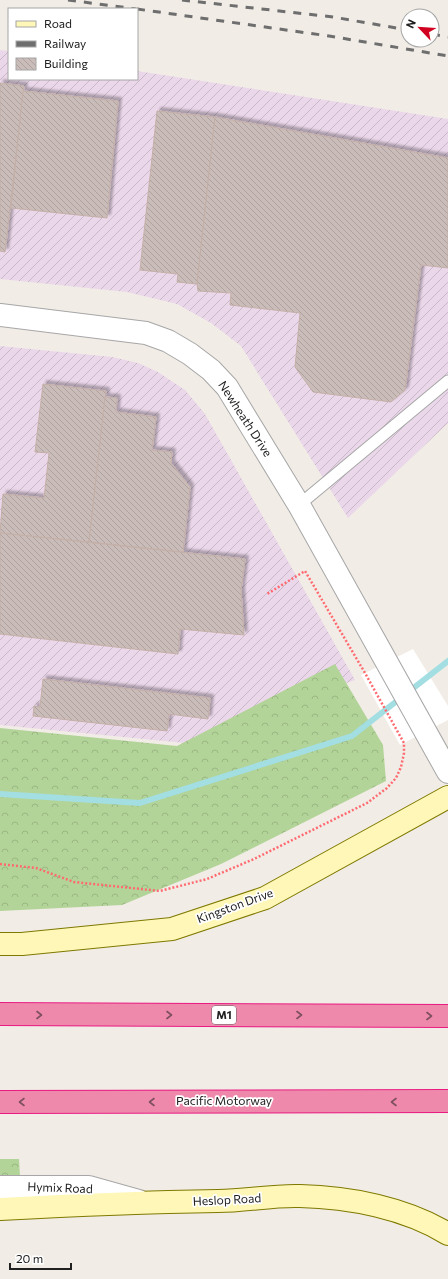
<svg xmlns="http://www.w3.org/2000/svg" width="448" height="1279" viewBox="0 0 448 1279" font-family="Commissioner,sans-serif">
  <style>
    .industrial { fill: url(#industrial-furrows) }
    .forest { fill: url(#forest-crowns) }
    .pier { fill: #fff }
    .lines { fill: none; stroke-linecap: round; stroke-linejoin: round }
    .stream { stroke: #a3dee2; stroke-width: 6 }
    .building { fill: url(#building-back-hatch); stroke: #c4afa7; filter: url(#shadow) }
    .lane-casing { stroke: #a7a7a7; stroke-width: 13 }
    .street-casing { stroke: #a7a7a7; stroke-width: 24 }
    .secondary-casing { stroke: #7f7900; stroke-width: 24 }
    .highway-casing { stroke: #e91a81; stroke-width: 24 }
    .path { stroke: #ff6a71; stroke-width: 2.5; stroke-dasharray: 2 2; stroke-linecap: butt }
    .lane { stroke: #fff; stroke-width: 11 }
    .street { stroke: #fff; stroke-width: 22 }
    .secondary { stroke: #fef7b7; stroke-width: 22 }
    .highway { stroke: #ee89ab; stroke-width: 22 }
    .rail { stroke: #6e6e6e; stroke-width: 3; stroke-dasharray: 8 8; stroke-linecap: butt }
    .oneway { stroke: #7d4f5f }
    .labels { text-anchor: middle; stroke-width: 3.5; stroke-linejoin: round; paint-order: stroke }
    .shield { fill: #fff; stroke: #636363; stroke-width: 1 }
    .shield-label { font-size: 11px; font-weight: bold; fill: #202020 }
    .street-label { font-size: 12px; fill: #202020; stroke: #fff }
  </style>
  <defs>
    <pattern id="industrial-furrows" width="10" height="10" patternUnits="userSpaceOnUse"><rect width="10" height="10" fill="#ebd7ea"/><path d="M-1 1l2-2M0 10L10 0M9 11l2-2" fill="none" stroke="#c9b8c8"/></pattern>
    <pattern id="forest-crowns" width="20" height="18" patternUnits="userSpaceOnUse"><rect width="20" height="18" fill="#b3d498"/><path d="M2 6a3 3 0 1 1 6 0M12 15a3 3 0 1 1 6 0" fill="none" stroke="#9ab683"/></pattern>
    <pattern id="building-back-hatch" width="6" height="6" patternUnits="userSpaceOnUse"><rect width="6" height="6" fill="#cabdb9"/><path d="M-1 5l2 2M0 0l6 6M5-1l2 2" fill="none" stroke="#ada29f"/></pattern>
    <filter id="shadow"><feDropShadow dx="3.5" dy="-3.5" stdDeviation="1" flood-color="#0004"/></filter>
  </defs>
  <rect width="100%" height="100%" fill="#f1ece6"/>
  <g class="industrial">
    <path d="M0,50L9,51V79H137V71L448,119V423L348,518L241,346L211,323L177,304L127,292L0,279Z"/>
    <path d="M0,346L112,357L138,363L158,372L185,390L205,414L355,680L185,743L0,725Z"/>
  </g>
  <g class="forest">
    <path d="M335,664L383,745L386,781L221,864L122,905L0,911V728L177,746Z"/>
    <path d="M0,1159H19L20,1176L0,1175Z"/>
  </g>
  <path class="pier" d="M413,649L448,706V720L400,745L361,675Z"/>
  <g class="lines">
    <path class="stream" d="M0,794L140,803L352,736L448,661"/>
  </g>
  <g class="building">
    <path d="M0,83L24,86L5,252L0,251Z"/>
    <path d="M23,91L118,101L107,218L11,208Z"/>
    <path d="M157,111L215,117L197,284L177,282L178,274L140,270Z"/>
    <path d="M215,117L448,158V268L421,265L405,390L391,402L313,392L295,367L300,313L230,305L231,293L198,291L197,284Z"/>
    <path d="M43,384L106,391L89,542L0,533L3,494L44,498L49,453L35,452Z"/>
    <path d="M105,397L117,398L116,412L156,417L152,450L172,452L171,463L190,487L183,552L89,542Z"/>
    <path d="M0,533L245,559L241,590L244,635L180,629L178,654L0,634Z"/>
    <path d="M43,679L210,698L208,719L169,714L167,731L33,716L34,706L40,707Z"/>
  </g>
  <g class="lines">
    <defs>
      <path id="lane" d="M299,505L448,381"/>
      <g id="street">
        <path d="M0,315L146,333L168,341L190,354L211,370L227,387L299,505L448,772"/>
        <path d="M0,1187H89L139,1201"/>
      </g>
      <g id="secondary">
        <path d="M0,944H22L172,929L265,898L448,797"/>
        <path d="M0,1209C73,1205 145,1202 218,1201C245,1201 273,1195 300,1196C349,1197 406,1208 448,1234"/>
      </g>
      <g id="highway">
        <path d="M0,1014L448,1016"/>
        <path d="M0,1102L448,1101"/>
      </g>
    </defs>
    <use href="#lane" class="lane-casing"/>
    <use href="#street" class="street-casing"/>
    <use href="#secondary" class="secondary-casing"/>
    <use href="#highway" class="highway-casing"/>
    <path class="path" d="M0,864L36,868L74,882L160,891L207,879L254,859L367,803L387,788L396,778L401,767L404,753V743L365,673L305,571L267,594"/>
    <use href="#lane" class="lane"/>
    <use href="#street" class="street"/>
    <use href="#secondary" class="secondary"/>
    <use href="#highway" class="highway"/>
    <g class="rail">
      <path d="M68,0L136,9"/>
      <path d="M182,0L333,17L408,30"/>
      <path d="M137,9L329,36L448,56"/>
      <path d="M432,34L448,37"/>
    </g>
  </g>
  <defs><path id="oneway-chevron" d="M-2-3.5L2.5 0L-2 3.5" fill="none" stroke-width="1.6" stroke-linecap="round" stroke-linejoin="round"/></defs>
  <g class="oneway">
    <use href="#oneway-chevron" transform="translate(39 1015)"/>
    <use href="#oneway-chevron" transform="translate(169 1015)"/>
    <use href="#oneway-chevron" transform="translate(299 1015)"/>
    <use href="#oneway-chevron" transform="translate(429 1016)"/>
    <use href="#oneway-chevron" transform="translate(22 1102) rotate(180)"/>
    <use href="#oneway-chevron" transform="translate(152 1102) rotate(180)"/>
    <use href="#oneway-chevron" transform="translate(394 1102) rotate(-180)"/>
  </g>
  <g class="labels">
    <rect class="shield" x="212" y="1006" width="24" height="18" rx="3"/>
    <g class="shield-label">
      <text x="224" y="1019">M1</text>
    </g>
    <g class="street-label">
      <text transform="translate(245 419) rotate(57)" y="4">Newheath Drive</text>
      <text transform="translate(235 906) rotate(-20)" y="4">Kingston Drive</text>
      <text x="224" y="1105">Pacific Motorway</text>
      <text transform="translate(60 1188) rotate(2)" y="4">Hymix Road</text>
      <text transform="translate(227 1200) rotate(-3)" y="4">Heslop Road</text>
    </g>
  </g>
  <rect x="8" y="8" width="130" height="72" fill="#ffffff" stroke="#a6a6a6"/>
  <rect x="16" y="21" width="20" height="6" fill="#fef7b7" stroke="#a6a6a6"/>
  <text x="44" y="28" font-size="12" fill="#202020">Road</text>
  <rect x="16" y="41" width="20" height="6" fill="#6e6e6e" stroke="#a6a6a6"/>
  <text x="44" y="48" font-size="12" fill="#202020">Railway</text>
  <rect x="16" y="58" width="20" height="12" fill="url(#building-back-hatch)" stroke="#a6a6a6"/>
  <text x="44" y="68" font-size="12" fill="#202020">Building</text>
  <g transform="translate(420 28) rotate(295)"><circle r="19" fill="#ffffff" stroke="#a6a6a6"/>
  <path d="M0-3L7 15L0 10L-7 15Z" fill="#d10020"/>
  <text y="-6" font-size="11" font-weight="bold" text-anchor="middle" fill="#202020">N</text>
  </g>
  <path d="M10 1263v6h61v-6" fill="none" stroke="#202020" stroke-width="2"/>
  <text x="16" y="1263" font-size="12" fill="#202020" stroke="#ffffff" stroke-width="3" paint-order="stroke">20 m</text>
</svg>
